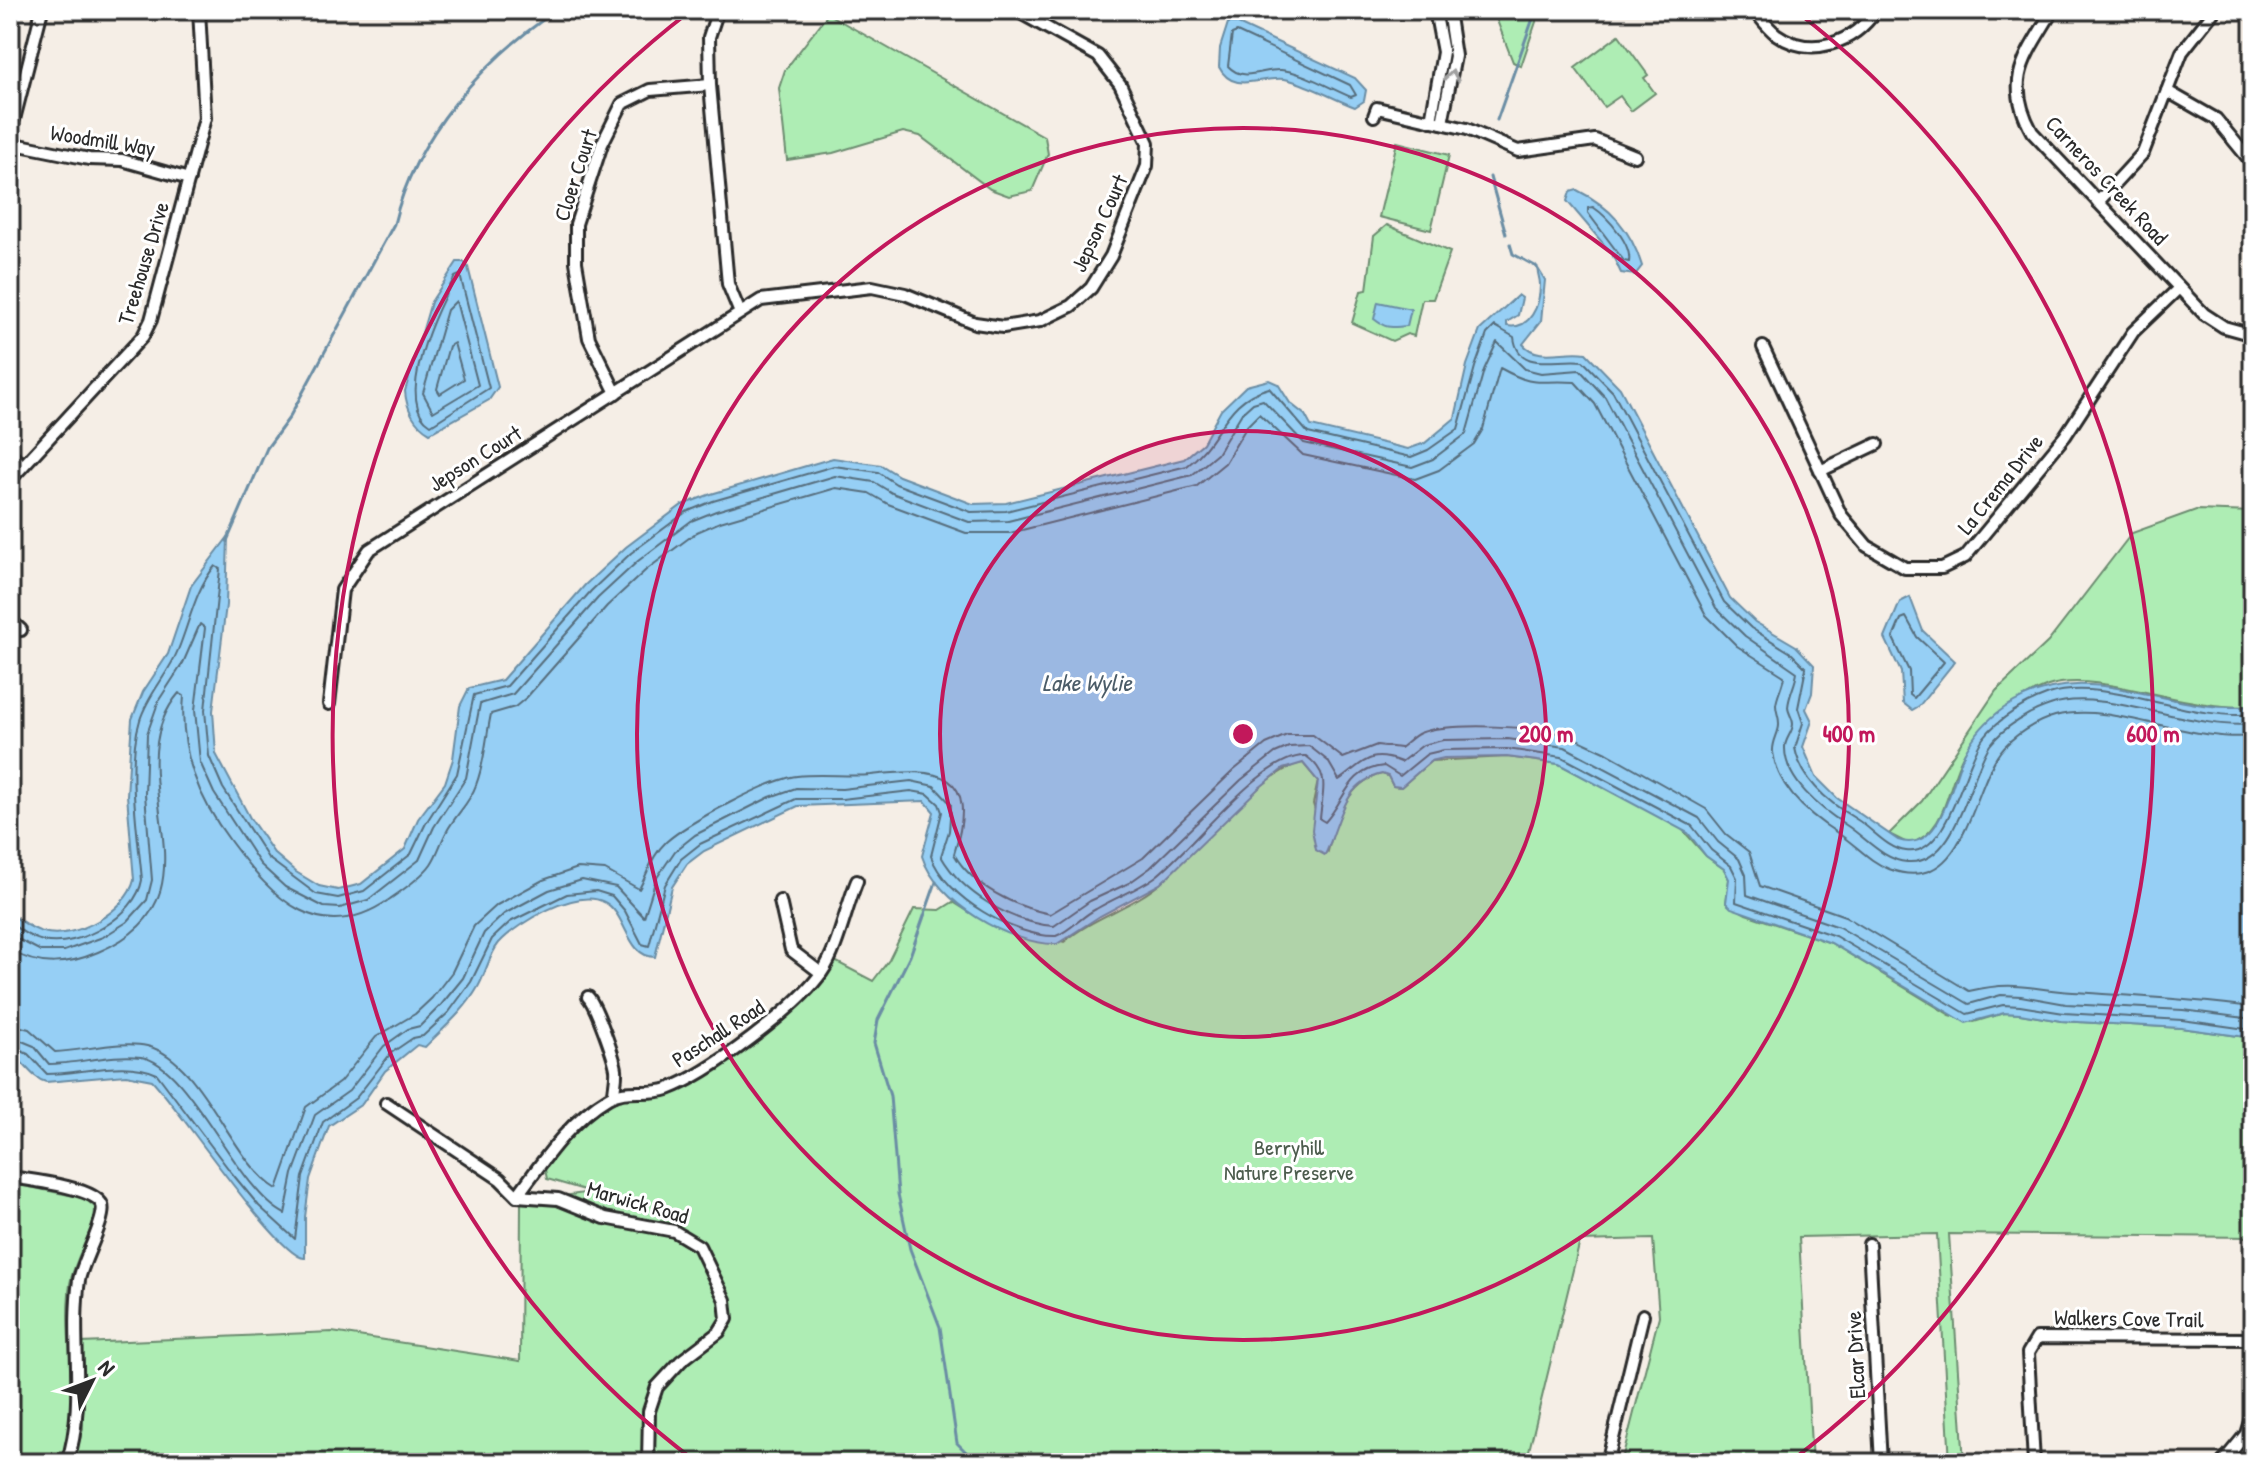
<svg xmlns="http://www.w3.org/2000/svg" width="2263" height="1473" viewBox="0 0 2263 1473" font-family="'Patrick Hand',sans-serif">
  <style>
    .green { fill: #aeedb4; stroke: #6c8c70; stroke-width: 2 }
    .water { fill: #96cff5; stroke: #6b8da4; stroke-width: 2 }
    .lines { fill: none; stroke-linecap: round; stroke-linejoin: round }
    .shore { stroke: #566d7c; stroke-width: 2 }
    .stream { stroke: #6b8da4; stroke-width: 3 }
    .street-casing { stroke: #2b2b2b; stroke-width: 16 }
    .street { stroke: #fff; stroke-width: 10 }
    .oneway { stroke: #a0a0a0 }
    .ring { fill: none; stroke: #c2185b; stroke-width: 4 }
    .labels { text-anchor: middle; stroke-width: 6; stroke-linejoin: round; paint-order: stroke }
    .street-label { font-size: 22px; fill: #2b2b2b; stroke: #fff }
    .park-label { font-size: 22px; fill: #4c5c4d; stroke: #fff }
    .water-label { font-size: 24px; font-style: italic; fill: #4b5c68; stroke: #fff }
    .centre { fill: #c2185b; stroke: #fff; stroke-width: 4 }
    .ring-label { font-size: 24px; text-anchor: middle; font-weight: bold; fill: #c2185b; stroke: #fff; stroke-width: 6; stroke-linejoin: round; paint-order: stroke }
  </style>
  <rect width="100%" height="100%" fill="#f5eee6"/>
  <filter id="ink" filterUnits="userSpaceOnUse"><feTurbulence type="fractalNoise" baseFrequency=".0125" numOctaves="2"/><feDisplacementMap in="SourceGraphic" scale="16" xChannelSelector="R" yChannelSelector="G"/><feConvolveMatrix kernelMatrix="1 2 1 2 8 2 1 2 1" color-interpolation-filters="sRGB"/></filter>
  <g filter="url(#ink)">
    <g class="green">
      <path d="M1493,10H1540L1521,66L1513,62Z"/>
      <path d="M828,14L1045,137L1048,154L1032,191L1009,196L990,189L920,136L903,132L833,153L787,160L779,88L785,70Z"/>
      <path d="M1619,35L1648,75L1644,78L1655,93L1631,111L1620,96L1604,107L1575,68Z"/>
      <path d="M1397,142L1449,155L1431,230L1379,217Z"/>
      <path d="M1387,225L1450,252L1433,299H1422L1414,336L1407,334L1392,341L1352,323L1361,291L1367,290L1374,236Z"/>
      <path d="M2196,510L2253,512V706C2192,713 2098,669 2048,686C2018,697 1980,726 1964,754C1946,784 1949,832 1909,844L1889,834L1922,801L1996,691L2048,642L2132,533Z"/>
      <path d="M1507,757L1559,764L1681,828L1706,856L1724,869L1729,879L1726,903L1746,914L1831,943L1950,1015L1974,1022L2004,1013L2020,1014L2061,1021L2181,1028L2253,1038V1237L1949,1234L1964,1463H1950L1937,1234L1799,1237L1812,1463H1621L1659,1316L1653,1239L1580,1241L1526,1463H73L83,1429L82,1343L332,1332L520,1361L521,1202L591,1192L547,1179L544,1165L582,1121L619,1096L655,1094L732,1054L833,960L873,981L889,960L914,909L940,910L953,902L974,915L1064,942C1094,916 1134,907 1163,881C1193,853 1267,767 1303,763L1318,781L1313,804L1328,851C1336,820 1347,782 1382,774L1388,776L1393,786L1401,787L1431,761Z"/>
      <path d="M10,1183L84,1198L95,1207C96,1228 74,1258 70,1284C62,1344 84,1405 60,1463H10Z"/>
    </g>
    <g class="water">
      <path d="M1228,23H1236L1355,78L1366,90L1364,101L1355,107C1333,99 1312,86 1289,80C1266,73 1234,97 1219,67L1220,48Z"/>
      <path d="M1577,190C1611,207 1631,230 1642,266L1635,275L1621,273L1612,254L1567,201L1570,192Z"/>
      <path d="M457,262H464L468,267L498,387L489,400L430,433C415,425 406,408 405,391L431,302Z"/>
      <path d="M1537,267L1545,280L1541,321L1523,344C1538,362 1565,349 1586,353L1620,388L1730,598L1755,622L1796,646L1814,665L1812,693L1806,709L1812,721L1803,747L1816,777L1837,798L1898,840C1942,855 1951,781 1964,754C1973,736 1988,719 2004,708C2090,652 2163,716 2253,706V1038L2181,1028L2061,1021L2020,1014L2004,1013L1966,1023L1831,943L1731,908L1726,903L1729,879L1724,869L1706,856L1688,833L1559,764L1507,757L1444,758L1431,761L1401,787L1393,786L1388,776L1382,774C1342,783 1340,824 1325,855L1316,850L1312,830L1318,781L1303,763L1283,769L1259,788L1160,884L1100,916L1057,944C1010,945 936,902 922,856L934,812L925,801L798,806L704,851L687,864L672,887L655,957C626,957 627,913 604,902C577,888 518,922 499,943C489,955 486,973 478,987C465,1010 444,1028 425,1047L417,1045L385,1071L362,1104L329,1126L310,1179L305,1217V1258C281,1261 176,1104 152,1080L126,1075L46,1082C31,1078 24,1061 10,1052V914C21,920 30,929 43,932C74,941 127,911 134,880L127,795L132,719L143,692L168,654L191,586L228,537L226,605L213,711L216,754L250,818L274,853L296,872L319,886L338,890L361,884L405,849L418,819L445,783L453,759L460,706L469,688L502,680L585,585L626,547L682,505L711,494L833,458L881,465L899,476L973,504L1006,503L1184,459L1203,443L1221,410L1246,386L1269,380L1278,384L1290,403L1305,415L1311,426L1408,449L1425,443L1455,418L1467,365L1480,330L1518,295L1522,298L1518,315L1507,322V326C1530,330 1540,306 1540,285C1540,278 1537,272 1537,267Z"/>
      <path d="M1378,302L1411,309L1407,326C1391,327 1388,330 1374,319Z"/>
      <path d="M1910,597L1923,631L1955,661L1919,706L1912,710L1903,703L1901,672L1885,638L1900,602Z"/>
    </g>
    <g class="lines">
      <g class="shore">
        <path d="M1237,32L1350,85L1356,95L1351,97C1329,88 1304,72 1281,70C1261,69 1244,83 1228,66L1232,34Z"/>
        <path d="M1593,207C1608,217 1632,244 1629,262L1624,261L1588,213V208Z"/>
        <path d="M460,275L489,388L431,425C392,402 438,306 455,277Z"/>
        <path d="M456,301L478,385L433,412L423,393L447,310Z"/>
        <path d="M454,343L464,379L440,394L437,389L449,346Z"/>
        <path d="M1906,617L1917,637L1944,662L1914,698L1910,695L1909,671L1893,638L1901,619Z"/>
        <path d="M10,923C20,930 30,938 43,941C79,949 136,916 142,880C138,834 126,765 140,720C148,694 168,675 178,650C190,621 195,590 215,566L220,569L205,710L209,756L223,788L268,858L316,894L338,898L364,891L411,854L426,823L457,774L474,695L507,686L591,591L631,553L686,512L713,501L834,466L878,472L896,484L971,512L1006,511L1187,466C1222,440 1223,400 1269,388L1308,433L1411,457L1428,450L1458,429L1475,367L1487,334L1495,326L1514,337C1518,374 1558,357 1583,361L1613,392L1724,602L1751,628L1791,653L1806,668L1798,708L1803,723L1795,748C1801,780 1829,803 1856,819C1873,829 1886,848 1906,851C1949,858 1964,762 1984,737C1999,718 2026,702 2049,694C2106,676 2189,722 2253,714"/>
        <path d="M10,935L41,951H64L103,937L127,922L147,900L152,880L145,794L147,734L159,700L183,663L200,624L205,628L195,710L200,762L214,793L260,864L285,887L324,907L340,908L368,900L419,860L434,827L466,778L480,704L513,694L598,598L638,561L691,521L716,511L835,476L874,482L892,493L969,522L1008,521L1192,475L1217,454L1242,413L1253,403L1263,400L1304,443L1412,467L1433,459L1466,434L1484,370L1497,342L1525,369L1541,373L1580,370L1605,397L1716,608L1745,636L1797,672C1796,684 1789,694 1788,707C1788,713 1793,718 1793,724C1793,732 1785,739 1785,747C1784,780 1821,809 1846,825C1865,837 1883,860 1907,862C1958,866 1969,775 1990,745C2004,727 2028,712 2050,705C2102,686 2191,731 2253,724"/>
        <path d="M10,950C39,968 68,965 98,952C232,896 109,775 179,693L184,696C179,751 198,798 231,842C273,899 320,948 390,899C403,890 422,877 431,864C438,854 441,841 447,831C456,814 470,803 476,785C485,762 486,737 491,714L515,707L527,697L607,606L646,570L697,532L720,522L836,488L869,493L888,504L966,533H1010L1197,486L1225,463L1247,426L1259,414L1303,455L1415,479L1439,470L1474,444L1483,429L1500,368C1538,389 1536,379 1575,382L1595,404L1706,615L1737,646L1784,676C1783,686 1777,695 1776,705C1776,712 1779,716 1779,723C1780,732 1772,741 1773,752C1777,788 1810,816 1839,834C1856,845 1870,862 1889,869C1965,898 1971,791 2000,752C2012,736 2036,721 2055,716C2112,701 2189,743 2253,736"/>
        <path d="M10,1024L29,1029L55,1052C82,1051 122,1040 147,1046C203,1060 231,1162 277,1189L306,1107L340,1082L376,1037L415,1014L432,998L452,972L474,926L497,905L543,880L578,868L605,870L639,889C648,873 652,855 666,842C687,823 770,779 797,776C822,773 846,777 871,775C940,767 980,771 954,854C972,886 1015,907 1050,914L1143,858L1233,771L1266,744L1287,735H1313L1343,758L1377,745L1400,748C1407,743 1413,736 1420,733C1448,722 1541,726 1570,736L1607,753L1706,809L1726,834L1749,852L1760,886L1845,916L1969,991C2016,980 2028,989 2073,992C2133,996 2193,999 2253,1007"/>
        <path d="M10,1036L34,1046L49,1064C78,1064 112,1053 141,1057C190,1064 236,1190 285,1214L293,1174L315,1115L349,1091L384,1046L408,1029L420,1026L441,1005L463,978L484,933L504,914L549,890L582,880L616,887L644,917L656,879L675,851L695,835L770,797L796,788L842,789L911,781L934,786L951,804L949,831L941,856C962,893 1011,923 1054,926L1090,901L1129,883L1150,868L1241,780L1275,753L1289,747L1309,746L1328,761L1339,780C1364,763 1368,749 1401,762L1423,745L1443,740L1508,739L1565,747L1699,818L1718,842L1739,859L1746,875L1747,895L1839,927L1969,1004L2001,995L2021,996L2066,1004L2183,1010L2253,1019"/>
        <path d="M10,1046L28,1054L47,1074C82,1074 125,1059 157,1074L230,1171L259,1206L295,1239L303,1177L323,1122L356,1098L391,1053L413,1038L423,1036L449,1012L471,982L492,939L510,922L567,894L596,891L612,896L625,911L642,944L649,946L665,885L681,859L700,844L796,799H842L911,791L928,794L939,804L942,812L931,856C945,897 1014,937 1056,936C1070,931 1082,916 1096,909C1116,897 1137,890 1155,877C1191,850 1263,753 1306,756C1332,775 1322,791 1320,819L1325,822C1345,801 1348,769 1384,766L1400,776L1427,754L1444,750L1507,749L1562,757L1692,826L1711,850L1731,866L1737,878L1736,902L1835,936L1967,1014L2003,1005L2020,1006L2064,1013L2182,1020L2253,1030"/>
      </g>
      <g class="stream">
        <path d="M1497,120L1536,10"/>
        <path d="M1490,177L1506,234"/>
        <path d="M1510,244L1513,254L1537,267"/>
        <path d="M227,541L267,448L289,418L394,224C415,136 483,60 557,10"/>
        <path d="M936,882L910,956L878,1020L874,1043L890,1096L898,1194L910,1249L940,1327L957,1443L977,1463"/>
      </g>
      <defs>
        <g id="street">
          <path d="M718,10L709,37L710,85L728,284L740,313"/>
          <path d="M1754,10C1761,18 1768,28 1776,34C1811,59 1854,43 1876,10"/>
          <path d="M2053,10C2026,56 2003,79 2032,132L2204,314L2224,327L2253,335"/>
          <path d="M2167,91L2216,119L2253,164"/>
          <path d="M1374,116L1377,108L1467,129L1518,151L1595,140L1635,156"/>
          <path d="M1431,121L1443,52L1435,10"/>
          <path d="M1442,123L1455,56L1448,10"/>
          <path d="M10,135L42,10"/>
          <path d="M10,143L89,159L122,160L189,179"/>
          <path d="M2098,202L2143,153L2182,52L2215,10"/>
          <path d="M1763,347L1841,515L1867,546L1905,568H1942L1965,557L2065,436L2133,332L2179,288"/>
          <path d="M616,393L589,338L576,262V224L602,144L622,104L650,90L710,85"/>
          <path d="M10,452L22,466"/>
          <path d="M1820,471L1877,444"/>
          <path d="M10,480L143,336L151,320L205,118L199,10"/>
          <path d="M10,620L21,630"/>
          <path d="M329,704L342,590L369,550L761,300L872,287L905,294L975,323L1003,327L1040,321L1071,306L1091,288L1111,256L1147,166L1148,143L1120,84L1098,56L1015,10"/>
          <path d="M780,901L791,950L821,973"/>
          <path d="M588,997C596,1005 614,1057 616,1069C617,1077 614,1087 614,1095"/>
          <path d="M386,1103L500,1179L517,1196L558,1199L605,1218L674,1231L699,1246L725,1300L727,1319L719,1332L681,1361L657,1387L649,1411L648,1463"/>
          <path d="M10,1177C29,1180 95,1187 102,1205C107,1218 82,1262 79,1280C70,1342 87,1402 67,1463"/>
          <path d="M517,1196C543,1161 569,1121 608,1098C626,1087 648,1096 668,1089C709,1074 797,1008 822,972C838,949 846,907 857,881"/>
          <path d="M1869,1244L1881,1463"/>
          <path d="M2253,1339V1352"/>
          <path d="M1607,1463L1643,1315"/>
          <path d="M2034,1463L2028,1353L2037,1338L2253,1339"/>
          <path d="M2222,1463L2246,1434L2253,1412"/>
        </g>
      </defs>
      <use href="#street" class="street-casing"/>
      <use href="#street" class="street"/>
    </g>
    <defs><path id="oneway-chevron" d="M-2-3.5L2.5 0L-2 3.5" fill="none" stroke-width="1.6" stroke-linecap="round" stroke-linejoin="round" transform="scale(2)"/></defs>
    <use class="oneway" href="#oneway-chevron" transform="translate(1452 76) rotate(-81)"/>
  </g>
  <circle cx="1243" cy="734" r="303" fill="#c2185b" fill-opacity=".12"/>
  <g class="ring">
    <circle cx="1243" cy="734" r="303"/>
    <circle cx="1243" cy="734" r="606"/>
    <path d="M695 1461A910 910 0 0 1 689 12M1797 12A910 910 0 0 1 1791 1461"/>
  </g>
  <g class="labels">
    <g class="street-label">
      <text transform="translate(103 140) rotate(9)" y="8">Woodmill Way</text>
      <text transform="translate(575 175) rotate(-72)" y="8">Cloer Court</text>
      <text transform="translate(2107 180) rotate(47)" y="8">Carneros Creek Road</text>
      <text transform="translate(1099 223) rotate(-65)" y="8">Jepson Court</text>
      <text transform="translate(143 263) rotate(-73)" y="8">Treehouse Drive</text>
      <text transform="translate(475 458) rotate(-32)" y="8">Jepson Court</text>
      <text transform="translate(2000 484) rotate(-51)" y="8">La Crema Drive</text>
      <text transform="translate(718 1033) rotate(-33)" y="8">Paschall Road</text>
      <text transform="translate(638 1202) rotate(16)" y="8">Marwick Road</text>
      <text transform="translate(2129 1318) rotate(1)" y="8">Walkers Cove Trail</text>
      <text transform="translate(1855 1355) rotate(-93)" y="8">Elcar Drive</text>
    </g>
    <g class="park-label">
      <text x="1289" y="1155">Berryhill<tspan x="1289" dy="25">Nature Preserve</tspan></text>
    </g>
    <g class="water-label">
      <text x="1087" y="691">Lake Wylie</text>
    </g>
  </g>
  <circle cx="1243" cy="734" r="12" class="centre"/>
  <g class="ring-label">
    <text x="1546" y="742">200 m</text>
    <text x="1849" y="742">400 m</text>
    <text x="2153" y="742">600 m</text>
  </g>
  <rect width="2263" height="1473" fill="none" stroke="#fff" stroke-width="40"/>
  <rect x="20" y="20" width="2223" height="1433" fill="none" stroke="#2b2b2b" stroke-width="3" filter="url(#ink)"/>
  <g transform="translate(92 1381) rotate(48)" stroke="#ffffff" stroke-width="6" paint-order="stroke">
  <path d="M0-6L14 30L0 20L-14 30Z" fill="#2b2b2b"/>
  <text y="-12" font-size="22" font-weight="bold" text-anchor="middle" fill="#2b2b2b">N</text>
  </g>
</svg>
